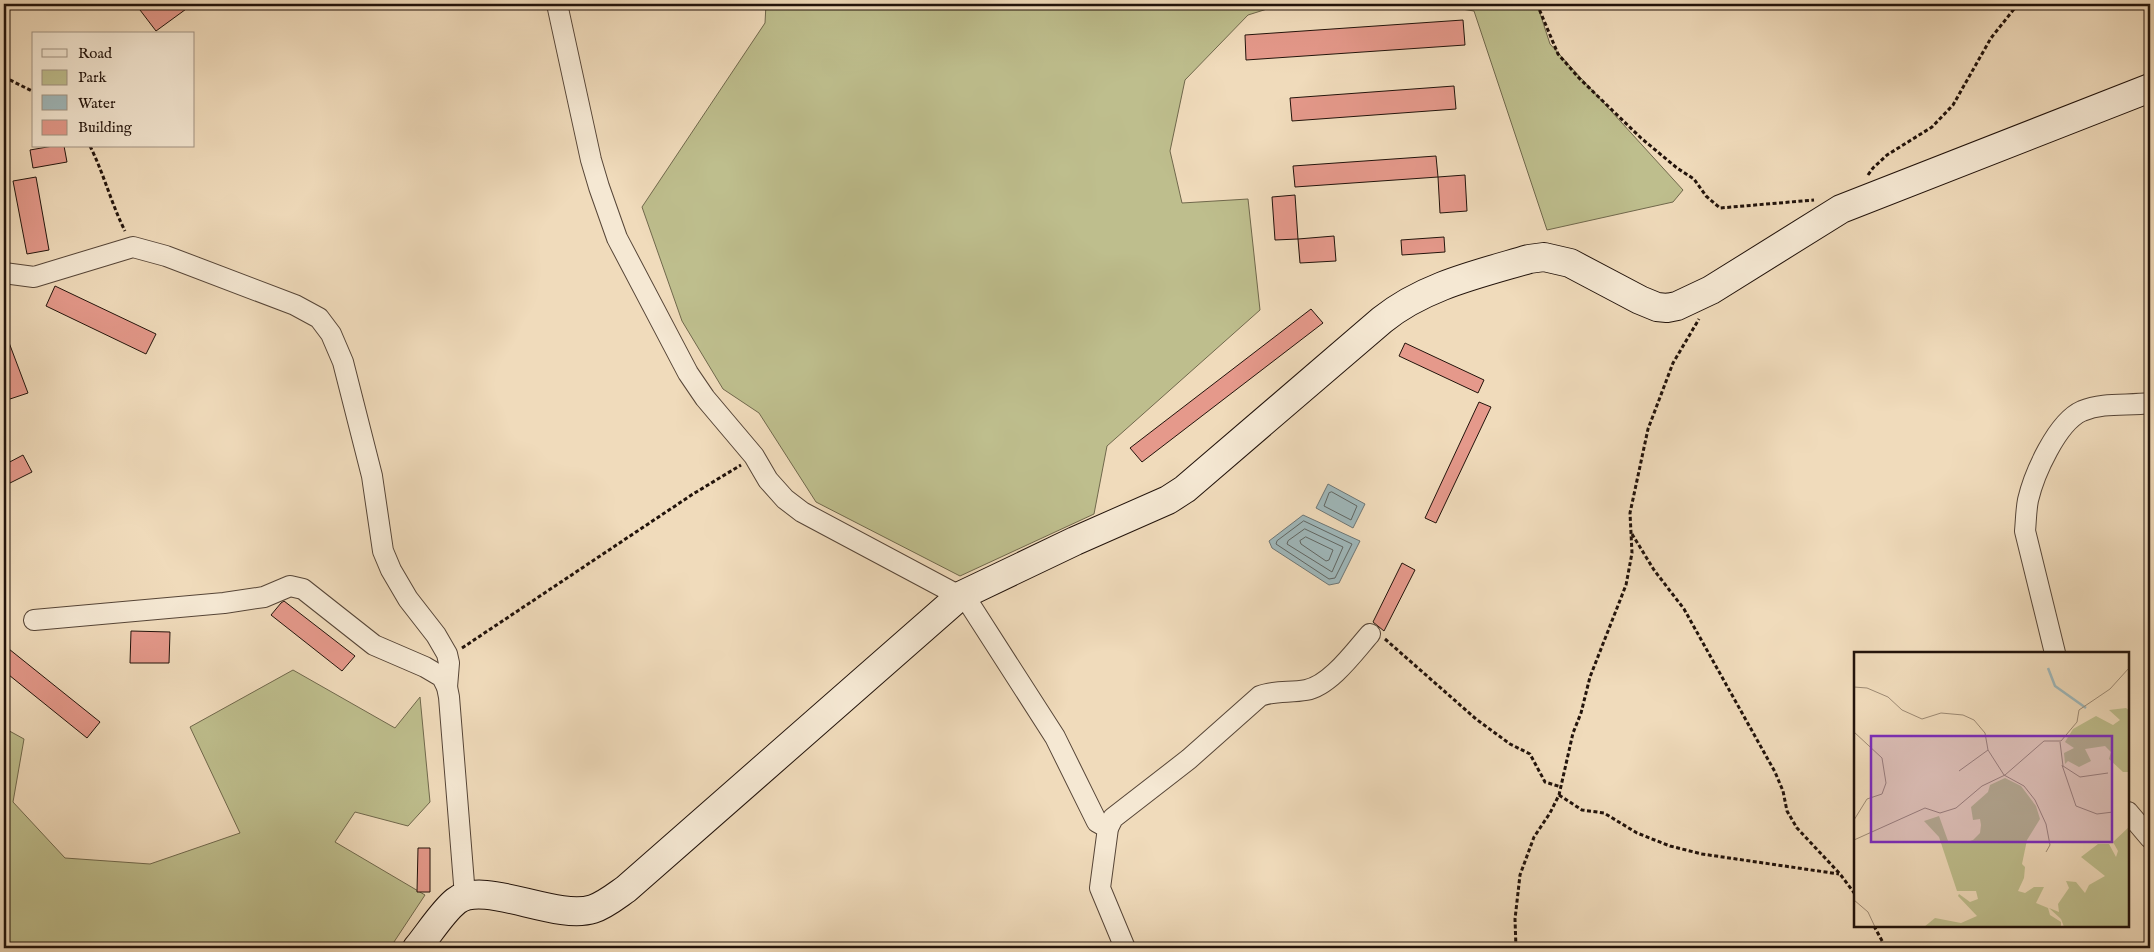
<svg xmlns="http://www.w3.org/2000/svg" width="2154" height="952" viewBox="0 0 2154 952" font-family="'IM FELL English',serif">
  <style>
    .green { fill: #bebe8d; stroke: #70684c }
    .water { fill: #9fb8bb; stroke: #6d7675 }
    .lines { fill: none; stroke-linecap: round; stroke-linejoin: round }
    .shore { stroke: #606663; stroke-width: 1 }
    .building { fill: #e5998b; stroke: #22130b }
    .street-casing { stroke: #564537; stroke-width: 22 }
    .secondary-casing { stroke: #22130b; stroke-width: 30 }
    .path { stroke: #22130b; stroke-width: 3; stroke-dasharray: 4 2.5; stroke-linecap: butt }
    .street { stroke: #f5e8d3; stroke-width: 20 }
    .secondary { stroke: #f5e8d3; stroke-width: 28 }
    .inset-river { fill: none; stroke: #9fb8bb; stroke-width: 2.5 }
    .inset-road { fill: none; stroke: #9e8b75; stroke-width: 1 }
    .view { fill: #7b2cbf; fill-opacity: 0.15; stroke: #7b2cbf; stroke-width: 2.5 }
    .inset-edge { fill: none; stroke: #22130b; stroke-width: 2.5 }
  </style>
  <rect width="100%" height="100%" fill="#f0dbbb"/>
  <filter id="stains"><feTurbulence type="fractalNoise" baseFrequency=".004" numOctaves="4"/><feColorMatrix values="0 0 0 0 .2 0 0 0 0 .09 0 0 0 0 .02 0 0 0 .5 -.17"/></filter>
  <radialGradient id="worn" r=".72"><stop offset=".6" stop-color="#630" stop-opacity="0"/><stop offset="1" stop-color="#630" stop-opacity=".3"/></radialGradient>
  <g class="green">
    <path d="M766,4H1283L1248,15L1185,80L1170,151L1182,203L1248,199L1260,310L1107,446L1094,514L960,576L816,502L759,413L723,389L682,321L642,207L765,23Z"/>
    <path d="M1431,4H1537L1550,44L1683,190L1673,202L1547,230L1474,11Z"/>
    <path d="M293,670L395,728L420,697L430,802L408,826L355,812L335,842L425,895L390,948H4V728L24,739L13,802L65,858L150,864L240,833L190,727Z"/>
  </g>
  <g class="water">
    <path d="M1328,484L1365,504L1353,528L1316,508Z"/>
    <path d="M1303,515L1360,541L1339,583L1329,585L1272,548L1269,541Z"/>
  </g>
  <g class="lines">
    <g class="shore">
      <path d="M1332,492L1357,506L1351,520L1324,506L1329,493Z"/>
      <path d="M1304,521L1352,544L1335,578L1329,579L1276,544L1277,541Z"/>
      <path d="M1305,529L1343,547L1332,572L1287,544L1288,541Z"/>
      <path d="M1306,537L1333,550L1329,560L1326,561L1301,544L1300,541Z"/>
    </g>
  </g>
  <g class="building">
    <path d="M148,4H193L156,31L140,10Z"/>
    <path d="M1463,20L1465,45L1246,60L1245,35Z"/>
    <path d="M1454,86L1456,109L1292,121L1290,98Z"/>
    <path d="M53,146H64L67,162L33,168L30,150Z"/>
    <path d="M1436,156L1438,177L1295,187L1293,166Z"/>
    <path d="M1465,175L1467,211L1440,213L1438,177Z"/>
    <path d="M36,177L49,250L27,254L13,181Z"/>
    <path d="M1295,195L1298,239L1275,240L1272,197Z"/>
    <path d="M1334,236L1336,261L1300,263L1298,239Z"/>
    <path d="M1444,237L1445,252L1402,255L1401,240Z"/>
    <path d="M55,286L156,334L146,354L46,306Z"/>
    <path d="M1311,309L1323,323L1142,462L1130,448Z"/>
    <path d="M4,332H5L28,393L7,400L4,391Z"/>
    <path d="M1405,343L1484,380L1478,393L1399,356Z"/>
    <path d="M1479,402L1491,407L1436,523L1425,518Z"/>
    <path d="M23,455L32,472L4,486V465Z"/>
    <path d="M1402,563L1415,570L1384,631L1373,622Z"/>
    <path d="M284,601L355,656L342,671L271,615L281,603Z"/>
    <path d="M131,631L170,632L169,663H130Z"/>
    <path d="M4,645L100,722L87,738L4,671Z"/>
    <path d="M418,848H430V892H417Z"/>
  </g>
  <g class="lines">
    <defs>
      <g id="street">
        <path d="M557,4L591,160L599,187L617,238L688,373L705,398L754,456L768,480L785,499L802,512L967,600L1055,737L1097,822L1108,828"/>
        <path d="M4,273L34,277L133,247L166,256L295,305L319,318L331,334L343,362L372,476L383,551L391,570L408,599L436,635L447,654L449,663L447,687"/>
        <path d="M34,620L224,603L264,597L290,586L303,589L374,645L425,667L442,677L447,687L449,697L465,896"/>
        <path d="M2055,653L2025,531C2026,521 2026,510 2028,500C2034,474 2057,422 2082,411C2104,402 2127,406 2150,403"/>
        <path d="M2128,812L2150,838"/>
        <path d="M1125,948L1100,888L1108,828L1113,818L1189,759L1260,696C1275,690 1290,693 1306,690C1330,686 1355,651 1370,634"/>
      </g>
      <path id="secondary" d="M417,948C428,935 443,911 456,901C483,879 555,921 593,909C605,905 616,896 626,889L960,596L1075,541L1168,500L1185,489L1382,320C1424,286 1478,274 1529,259L1544,257L1570,263L1640,300L1657,307L1667,308L1677,306L1711,290L1841,209L2150,88"/>
    </defs>
    <use href="#street" class="street-casing"/>
    <use href="#secondary" class="secondary-casing"/>
    <g class="path">
      <path d="M1537,4L1558,54L1579,78L1641,138L1677,168L1694,179L1706,196L1720,208L1814,200"/>
      <path d="M4,77L34,92"/>
      <path d="M90,146C104,174 111,203 125,231"/>
      <path d="M1868,175L1873,168L1887,155L1932,127L1953,105L1991,38L2018,4"/>
      <path d="M1632,534L1654,570L1684,609L1775,772L1783,791L1787,811L1797,828L1840,874L1855,894"/>
      <path d="M1385,639L1476,719L1510,744L1530,754L1545,782L1561,787"/>
      <path d="M462,648L693,494L741,465"/>
      <path d="M1559,795L1582,810L1604,813L1637,833L1670,846L1702,854L1839,874"/>
      <path d="M1874,926L1886,948"/>
      <path d="M1516,948L1515,919L1520,875L1534,837L1550,813L1559,795L1573,733L1581,713L1590,677L1626,585L1632,553L1630,513L1648,429L1673,363L1699,319"/>
    </g>
    <use href="#street" class="street"/>
    <use href="#secondary" class="secondary"/>
  </g>
  <g transform="translate(1854 652)">
    <rect width="275" height="275" fill="#f0dbbb"/>
    <path d="M272,56L275,58V120H269L255,107L257,100L251,94L231,97L237,109L225,115L214,109L211,112L210,101L220,96L211,90L219,77L242,64L259,73L266,68L255,58ZM151,126L167,134L182,154L186,167L173,188L168,212L171,215L170,226L164,239L171,241L180,235H190L182,251L194,256L196,263L207,270V275H70L81,266L107,271L123,264L104,244L105,242L116,250L124,247L122,239H103L85,185L70,169L85,164L94,189L109,191L119,188L126,181L127,173L126,167L119,168L117,155L134,140L136,133ZM275,175V275H210L207,267L195,256L205,260L204,252L215,236L212,229L222,230L231,241L235,233L251,224L227,205L244,192H255L262,205L264,199L259,190Z" fill="#bebe8d"/>
    <path class="inset-river" d="M194,16L201,34L232,56"/>
    <path class="inset-road" d="M0,35L13,36L34,45L48,58L68,67L87,61L109,63L120,68L131,81L134,98L150,123L170,134L181,148L192,172L196,193L192,200M0,80L28,106L32,131L28,142L13,147L0,168M206,90L209,114L226,125L254,121M208,113L222,154L243,162L259,160M105,119L134,98M0,188L71,156L86,161L102,156L128,134L151,123L190,89H207L223,70L225,58L256,37L275,16M0,248L14,260L21,275"/>
    <path class="view" d="M17,84H258V190H17Z"/>
    <rect width="275" height="275" class="inset-edge"/>
  </g>
  <rect width="2154" height="952" fill="none" stroke="#f0dbbb" stroke-width="20"/>
  <rect x="5" y="5" width="2144" height="942" fill="none" stroke="#22130b" stroke-width="2.5"/>
  <rect x="10" y="10" width="2134" height="932" fill="none" stroke="#22130b"/>
  <rect x="32" y="32" width="162" height="115" fill="#f5e8d3" stroke="#a19383"/>
  <rect x="42" y="49" width="25" height="8" fill="#f5e8d3" stroke="#a19383"/>
  <text x="78" y="58" font-size="15" fill="#22130b">Road</text>
  <rect x="42" y="70" width="25" height="15" fill="#bebe8d" stroke="#a19383"/>
  <text x="78" y="82" font-size="15" fill="#22130b">Park</text>
  <rect x="42" y="95" width="25" height="15" fill="#9fb8bb" stroke="#a19383"/>
  <text x="78" y="108" font-size="15" fill="#22130b">Water</text>
  <rect x="42" y="120" width="25" height="15" fill="#e5998b" stroke="#a19383"/>
  <text x="78" y="132" font-size="15" fill="#22130b">Building</text>
  <rect width="100%" height="100%" filter="url(#stains)"/>
  <rect width="100%" height="100%" fill="url(#worn)"/>
</svg>
